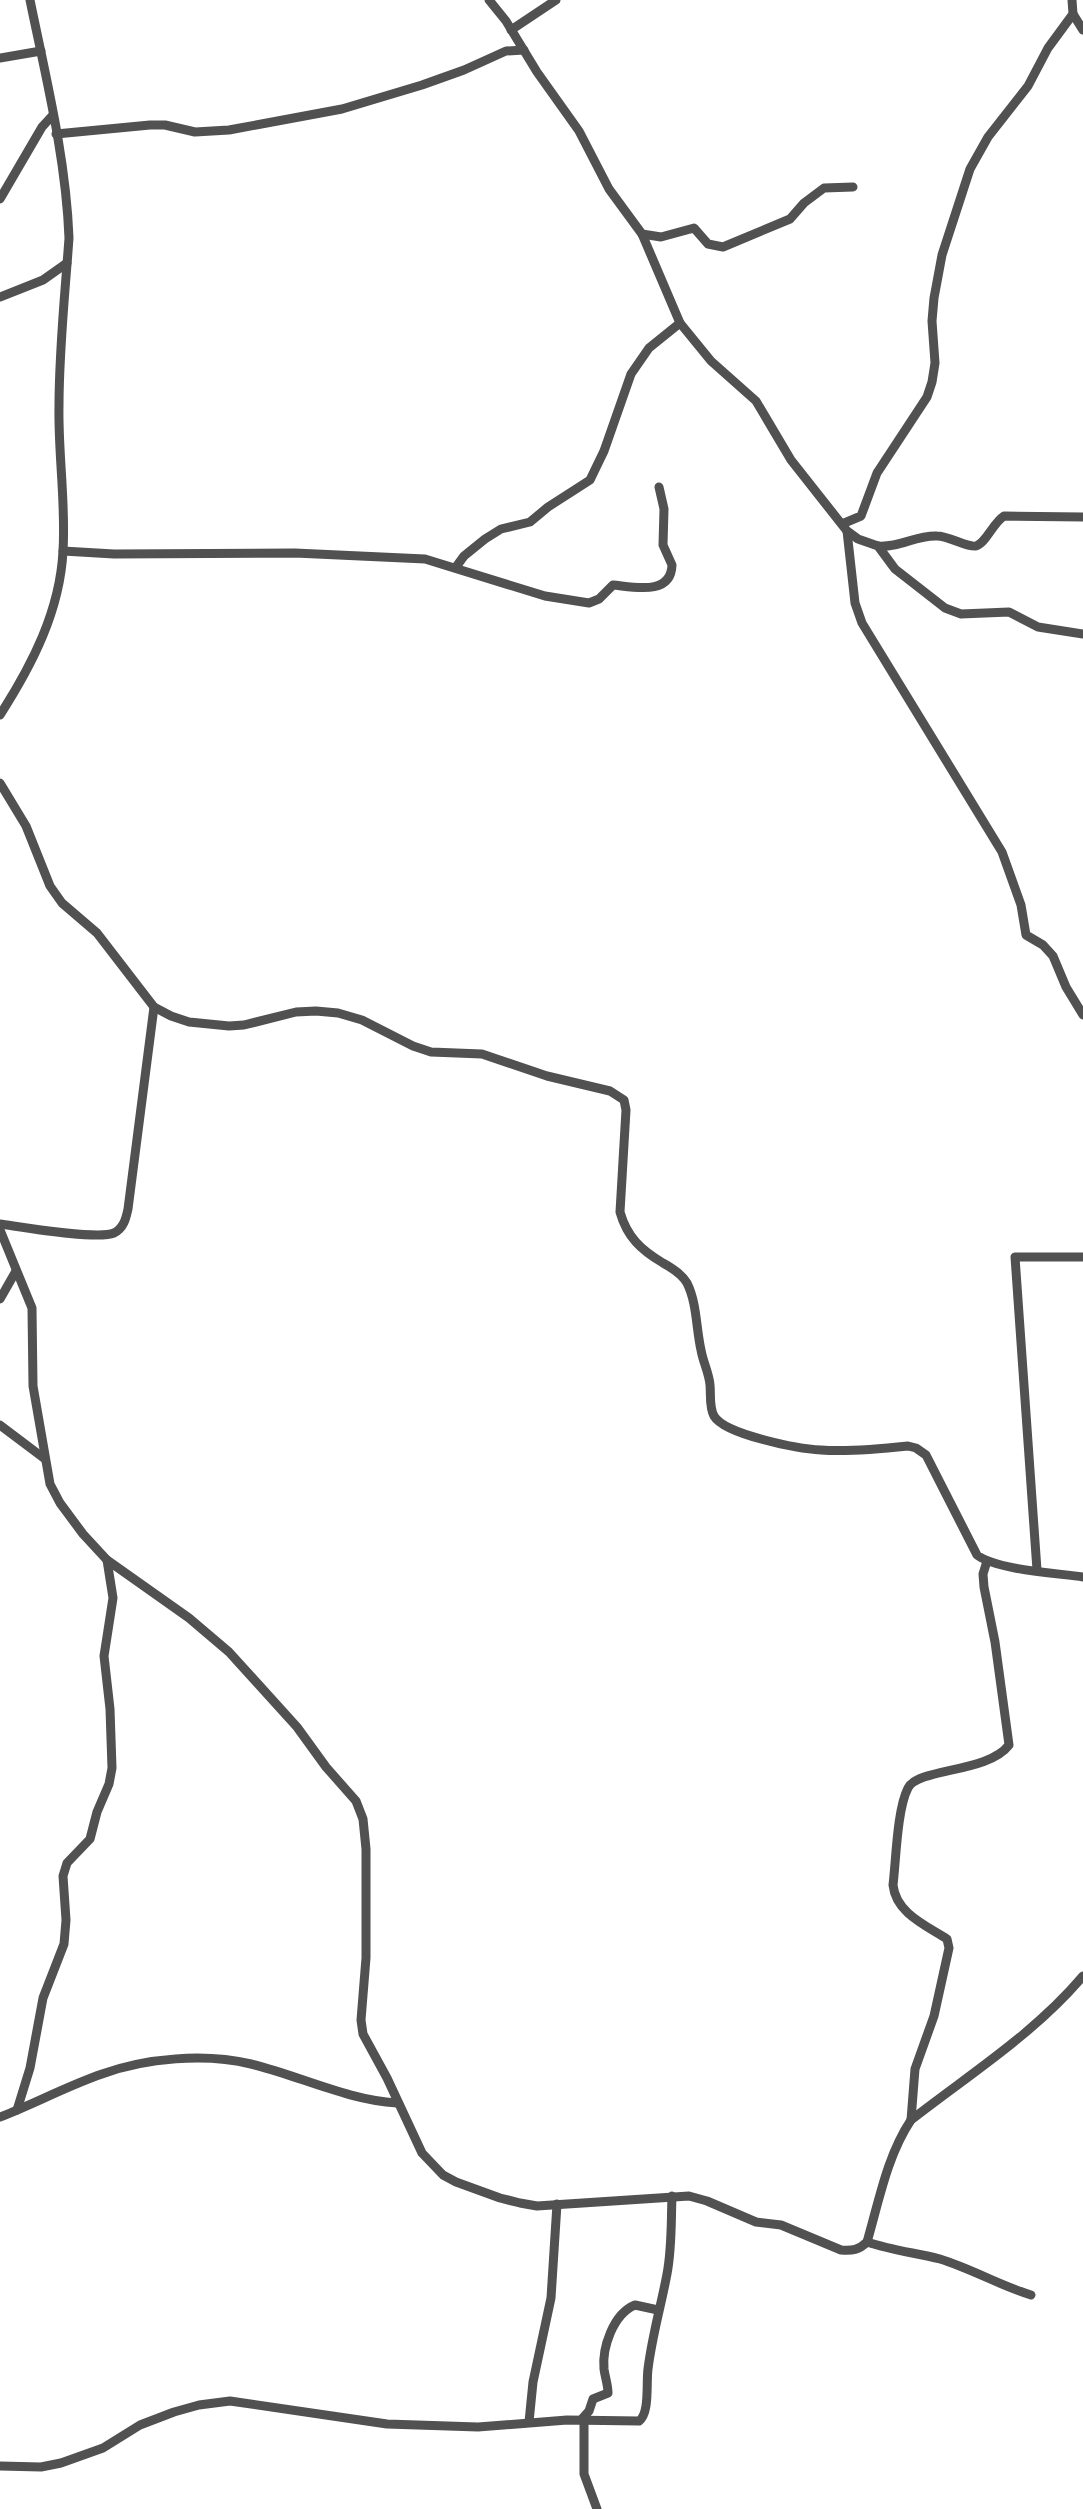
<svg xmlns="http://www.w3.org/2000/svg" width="1083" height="2509" viewBox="0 0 1083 2509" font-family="Jost,sans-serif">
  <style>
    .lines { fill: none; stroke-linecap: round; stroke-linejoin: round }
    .street { stroke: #515151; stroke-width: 9 }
  </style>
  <rect width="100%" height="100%" fill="#fff"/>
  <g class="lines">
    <g class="street">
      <path d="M489,0L506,21L537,72L579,131L609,189L642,234L680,323L711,361L756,401L791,460L847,531L858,539L878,546L895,569L945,608L961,614L1009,612L1038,627L1083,634"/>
      <path d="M1073,14L1083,30"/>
      <path d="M511,30L556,0"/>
      <path d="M0,58L41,51"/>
      <path d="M56,134L150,125H165L195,132L229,130L342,109L422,85L464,70L506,51L524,50"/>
      <path d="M0,199L42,127L53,115"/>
      <path d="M642,234L661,237L694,228L708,244L723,247L790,219L804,203L824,188L853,187"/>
      <path d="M0,297L43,280L67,263"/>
      <path d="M842,524L861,516L877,473L927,397L932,382L935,363L932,321L934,298L942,255L970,169L988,137L1028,86L1048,48L1073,14L1072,0"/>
      <path d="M847,531L855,603L862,623L1002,852L1021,905L1026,935L1043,945L1053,956L1066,987L1083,1015"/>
      <path d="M878,546C899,548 916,535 937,536C949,536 968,548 976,546C986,543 993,523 1004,516L1083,517"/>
      <path d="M63,551L114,554L295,553L425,559L545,596L589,603L599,599L613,585C634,587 671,596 672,565L663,545L664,509L659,487"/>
      <path d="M456,567L464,556L485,539L501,529L530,522L548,507L590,480L604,451L631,374L649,348L680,323"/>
      <path d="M0,715C32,665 60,611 63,551C66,503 58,454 59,406C59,350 65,294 69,238C66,158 46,78 30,0"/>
      <path d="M0,783L26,826L50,886L62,903L97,933L154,1007L171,1016L189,1022L229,1026L244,1025L296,1012L316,1011L338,1013L362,1020L413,1046L431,1052L482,1054L547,1076L610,1091L624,1100L626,1110L620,1212C627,1237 641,1250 663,1263C672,1268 682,1274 687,1283C697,1303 696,1328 701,1350C703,1362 709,1373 710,1385C711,1395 709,1407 714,1416C725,1435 800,1449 821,1450C849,1452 880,1449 908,1446L916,1448L926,1455L977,1555C997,1570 1056,1573 1083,1577"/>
      <path d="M0,1224C22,1227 97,1240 114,1233C124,1228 126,1218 128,1209L154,1007"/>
      <path d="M0,1230L32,1308L33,1386L50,1484L60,1503L83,1534L107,1560L189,1618L229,1652L297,1727L326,1767L356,1801L363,1819L366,1849V1958L361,2020L363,2034L387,2078L422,2153L443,2175L456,2182L500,2198L520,2203L537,2206L689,2196L707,2201L756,2222L781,2225L841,2250C852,2251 859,2250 867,2242C879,2201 887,2156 911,2120C970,2074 1035,2033 1083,1976"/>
      <path d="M0,1299L16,1271"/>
      <path d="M0,1425L45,1459"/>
      <path d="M1037,1570L1015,1257H1083"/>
      <path d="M17,2110L30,2068L43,1998L64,1944L66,1920L63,1876L67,1863L90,1839L97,1812L109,1784L112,1768L110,1709L104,1656L113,1598L107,1560"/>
      <path d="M0,2117C34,2104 67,2086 102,2074C146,2058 205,2053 251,2064C300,2076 347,2100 397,2103"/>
      <path d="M911,2120L915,2069L934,2016L949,1948L947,1939C925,1925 896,1913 893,1885C896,1861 897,1809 908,1788C918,1768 988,1773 1009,1745L995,1642L984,1587L983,1574L987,1561"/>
      <path d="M867,2242C891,2250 916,2253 940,2259C972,2269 999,2285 1031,2295"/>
      <path d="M581,2420L589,2411L593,2399L608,2393C608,2385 605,2377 604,2369C602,2348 613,2314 635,2305L658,2310"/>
      <path d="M584,2421V2474L597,2509"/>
      <path d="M529,2422L533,2382L551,2298L557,2204"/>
      <path d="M0,2466L41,2467L61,2463L103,2448L140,2425L174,2412L199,2405L230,2401L387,2424L478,2427L567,2420L639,2421C650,2413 646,2383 648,2369C652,2336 661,2306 667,2274C672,2248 671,2222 672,2196"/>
    </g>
  </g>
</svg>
